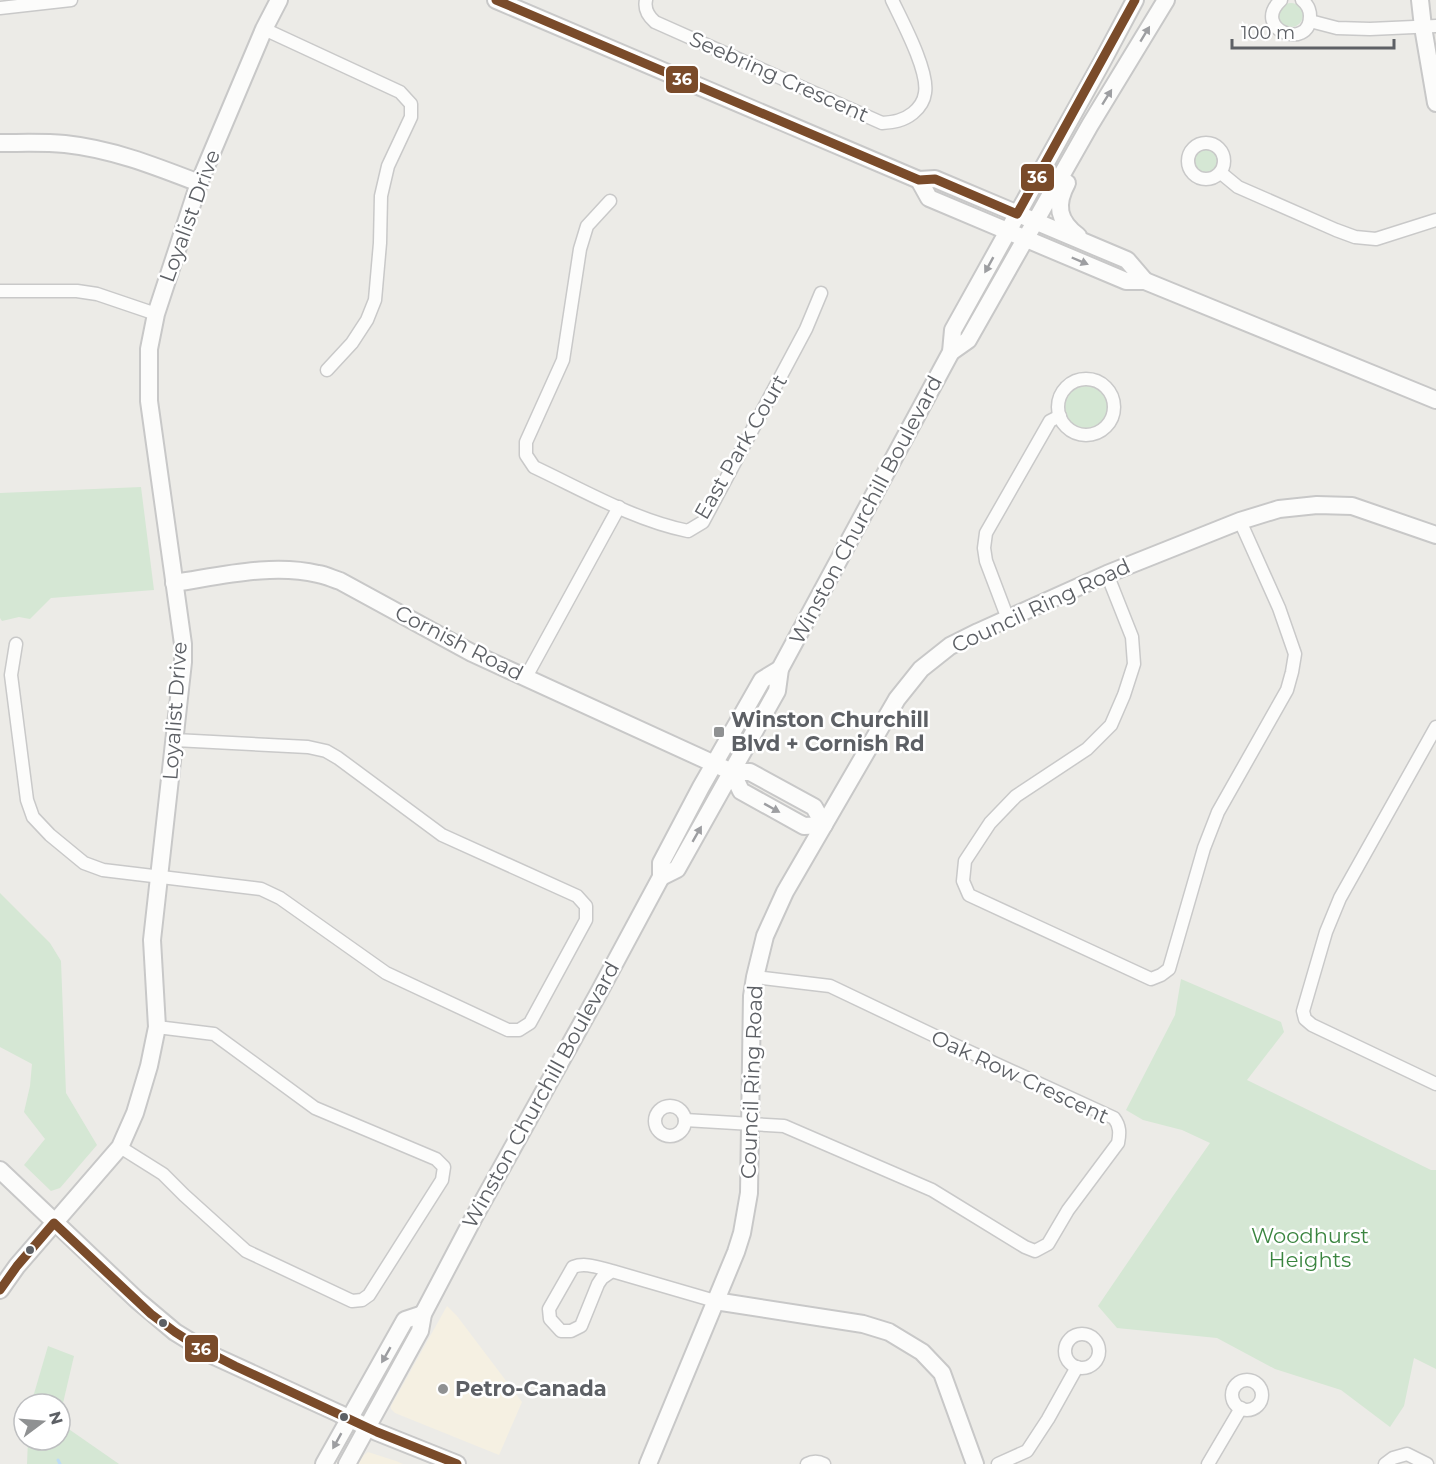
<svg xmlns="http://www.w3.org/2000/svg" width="1436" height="1464" viewBox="0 0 1436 1464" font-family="Montserrat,sans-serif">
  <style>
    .commercial { fill: #f5f0e2 }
    .green { fill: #d5e7d4 }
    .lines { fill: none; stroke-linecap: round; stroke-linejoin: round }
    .stream { stroke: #bedcf4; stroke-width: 3 }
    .street-casing { stroke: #c9c9c9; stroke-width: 15 }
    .secondary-casing { stroke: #c8c8c8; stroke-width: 20 }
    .street { stroke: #fcfcfb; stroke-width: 12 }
    .secondary { stroke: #fcfcfb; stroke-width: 16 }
    .bus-1-casing { stroke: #fff; stroke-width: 14 }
    .bus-1 { stroke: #7a4b2a; stroke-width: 9 }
    .oneway { fill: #9d9ea1 }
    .poi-dot { fill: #8f9192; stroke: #fff; stroke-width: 2 }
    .bus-dot { fill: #5d6065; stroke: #fff; stroke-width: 2 }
    .labels { text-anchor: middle; stroke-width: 5; stroke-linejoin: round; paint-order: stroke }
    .street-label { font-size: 21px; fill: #5d6065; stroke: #fff }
    .poi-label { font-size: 21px; font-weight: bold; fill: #5d6065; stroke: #fff; text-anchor: start }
    .park-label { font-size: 21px; fill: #3b8540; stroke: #fff }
    .line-badge { stroke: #fff; stroke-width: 2 }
    .badge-label { font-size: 16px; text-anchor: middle; font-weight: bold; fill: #fff }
  </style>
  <rect width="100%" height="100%" fill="#ecebe7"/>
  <g class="commercial">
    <path d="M447,1306L457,1316L522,1402L499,1455L395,1413L391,1409V1406Z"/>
    <path d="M368,1452L396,1461L403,1464H358L364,1455Z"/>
  </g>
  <g class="green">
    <circle cx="1291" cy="15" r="12"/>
    <circle cx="1206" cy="161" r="12"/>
    <circle cx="1087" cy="407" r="22"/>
    <path d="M141,487L154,590L51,598L30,619L19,617L2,621L0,618V493Z"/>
    <path d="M0,893L50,943L61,961L66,1093L97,1145L60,1188L51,1191L24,1165L45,1139L24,1112L30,1086L32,1064L0,1047Z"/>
    <path d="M1181,979L1281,1022L1284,1032L1247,1080L1431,1170H1436V1369L1414,1358L1404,1406L1390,1427L1341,1390L1275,1369L1217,1338L1117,1328L1098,1306L1173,1196L1210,1143L1182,1130L1143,1120L1126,1110L1175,1015Z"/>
    <path d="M48,1346L74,1356L60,1416V1404H31Z"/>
    <path d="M60,1423L119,1464H27L28,1440H60Z"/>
  </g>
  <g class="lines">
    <path class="stream" d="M58,1460L60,1464"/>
    <defs>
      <g id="street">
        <path d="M646,0C644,9 648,16 655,22L882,123C894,122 903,121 913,113C919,108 924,101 925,93C929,71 902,21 892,0"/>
        <path d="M1281,0C1250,29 1310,52 1310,16C1310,9 1307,4 1302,0"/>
        <path d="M0,8L71,0"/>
        <path d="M1310,21L1337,28L1370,29L1436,26"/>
        <path d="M264,29L400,92L411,104V117L388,166L381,196L380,243L375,300L367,320L352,343L327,370"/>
        <circle cx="1206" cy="161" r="18"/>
        <path d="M1221,173L1238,187L1336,230L1355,237L1376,239L1436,220"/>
        <path d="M610,201L587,226L580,249L563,360L526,442V455L534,467C583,490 634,520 688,531L703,522L806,329L821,293"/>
        <path d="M0,291H77L97,294L156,314"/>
        <circle cx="1086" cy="407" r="28"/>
        <path d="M1107,574L1132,637L1134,664L1124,695L1111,725L1087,749L1016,796L990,823L965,861L963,881L969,895L1151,979L1161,975L1169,969L1204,848L1218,812L1287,690L1292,672L1295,654L1279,608L1240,521"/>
        <path d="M1008,619L986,561L984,548L986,533L1050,421L1060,416"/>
        <path d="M16,644L11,675L27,800L33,817L50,835L84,863L103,870L261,889L280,898L386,973L508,1030H519L530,1023L586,920V906L577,896L442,835L338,758L326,751L308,747L175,740"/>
        <path d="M526,677L619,507"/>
        <path d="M1436,727L1340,898L1326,932L1303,1011L1305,1019L1312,1025L1436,1084"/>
        <circle cx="670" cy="1121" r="15"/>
        <path d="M685,1120L784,1126L932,1190L1025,1247L1035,1251L1048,1244L1068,1210L1118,1143C1120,1133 1120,1126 1114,1118L935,1036L830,986L755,977"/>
        <path d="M120,1147L163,1174L184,1195L246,1251L352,1301L362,1300L369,1295L442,1180L444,1167L436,1159L315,1108L214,1034L157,1027"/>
        <path d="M612,1271C599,1268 586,1262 573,1267L549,1309L550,1319L561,1331H571L581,1326L598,1284L602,1278L612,1271L715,1301"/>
        <circle cx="1082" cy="1351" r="17"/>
        <circle cx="1247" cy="1395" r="15"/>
        <path d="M807,1464C813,1461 818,1461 824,1464"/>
        <path d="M998,1464L1027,1451L1048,1419L1077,1367"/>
        <path d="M1208,1464L1241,1408"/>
        <path d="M1385,1464L1393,1458L1407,1454L1427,1464"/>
      </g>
      <g id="secondary">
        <path d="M496,0L919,180L935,179L1127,260L1145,281"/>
        <path d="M1420,0L1423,27L1436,103"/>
        <path d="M0,143C21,143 44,142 65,144C112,149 155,166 199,183"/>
        <path d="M919,180L929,198L1126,281H1145L1436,400"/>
        <path d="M1067,183C1055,205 1058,221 1078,236"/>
        <path d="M951,352L968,340L1090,125L1166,0"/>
        <path d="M174,583C221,576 272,563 318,574C326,575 333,579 340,581L472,653L732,772H750L814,807L824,825L804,826L741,791L732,772"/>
        <path d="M661,877L677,869L777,691L780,669L951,352L953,330L1102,62L1135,0"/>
        <path d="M0,1170L137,1300L175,1332L214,1356L338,1413L377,1432L457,1464"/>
        <path d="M0,1290L17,1266L120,1147L135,1113L149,1066L157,1027L152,940L183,662V644L149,401V349L156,314L199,183L264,29L279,0"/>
        <path d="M715,1301L863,1324L889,1332L922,1352L942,1373L975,1464"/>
        <path d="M324,1464L405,1320L423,1314"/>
        <path d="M347,1464L420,1331L423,1314L473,1219L597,996L661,877V863L701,787L762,680L780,669"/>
        <path d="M648,1464L736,1252L742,1233L749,1193L752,996L755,977L765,936L785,892L897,699L921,669L950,646L978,632L1107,574L1240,521L1279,509L1317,505L1352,506L1436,535"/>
      </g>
    </defs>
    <use href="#street" class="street-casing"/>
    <use href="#secondary" class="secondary-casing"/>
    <use href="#street" class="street"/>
    <use href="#secondary" class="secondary"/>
    <defs>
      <g id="bus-1">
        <path d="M496,0L919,180L935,179L1017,214L1135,0"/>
        <path d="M0,1290L17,1266L54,1223L151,1314L175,1332L200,1348L235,1366L377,1432L457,1464"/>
      </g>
    </defs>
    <use href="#bus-1" class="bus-1-casing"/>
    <use href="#bus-1" class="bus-1"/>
  </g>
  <defs><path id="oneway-solid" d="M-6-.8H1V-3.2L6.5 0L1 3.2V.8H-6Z" transform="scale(1.5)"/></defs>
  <g class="oneway">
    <use href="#oneway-solid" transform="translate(1145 34) rotate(-59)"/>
    <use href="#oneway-solid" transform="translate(1107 97) rotate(-58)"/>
    <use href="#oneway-solid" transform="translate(1080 261) rotate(23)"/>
    <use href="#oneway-solid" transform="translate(989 265) rotate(119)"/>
    <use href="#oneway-solid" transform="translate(772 808) rotate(29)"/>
    <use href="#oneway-solid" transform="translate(697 834) rotate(-60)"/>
    <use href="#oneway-solid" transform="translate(386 1355) rotate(120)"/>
    <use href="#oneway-solid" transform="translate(337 1441) rotate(119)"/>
  </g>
  <g class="poi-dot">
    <rect x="713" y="726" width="12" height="12" rx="3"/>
    <circle cx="443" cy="1389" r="6"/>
  </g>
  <g class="bus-dot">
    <circle cx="30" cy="1250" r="5"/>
    <circle cx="163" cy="1323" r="5"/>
    <circle cx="344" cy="1417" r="5"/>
  </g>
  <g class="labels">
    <g class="street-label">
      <text transform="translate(779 77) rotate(24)" y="7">Seebring Crescent</text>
      <text transform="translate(190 216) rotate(-70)" y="7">Loyalist Drive</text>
      <text transform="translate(741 447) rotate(-60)" y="7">East Park Court</text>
      <text transform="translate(866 510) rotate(-62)" y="7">Winston Churchill Boulevard</text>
      <text transform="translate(1041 606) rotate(-25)" y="7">Council Ring Road</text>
      <text transform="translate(459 643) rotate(27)" y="7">Cornish Road</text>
      <text transform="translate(175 711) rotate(-86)" y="7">Loyalist Drive</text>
      <text transform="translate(1020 1077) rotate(25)" y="7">Oak Row Crescent</text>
      <text transform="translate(752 1082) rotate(-88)" y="7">Council Ring Road</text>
      <text transform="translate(541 1095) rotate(-61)" y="7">Winston Churchill Boulevard</text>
    </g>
    <g class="poi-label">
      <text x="731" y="727">Winston Churchill<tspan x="731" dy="24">Blvd + Cornish Rd</tspan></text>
      <text x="455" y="1396">Petro-Canada</text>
    </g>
    <g class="park-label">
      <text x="1310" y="1243">Woodhurst<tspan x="1310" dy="24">Heights</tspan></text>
    </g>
  </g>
  <g class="line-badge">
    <rect x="665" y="65" width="34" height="29" rx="6" fill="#7a4b2a"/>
    <rect x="1020" y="163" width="35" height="29" rx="6" fill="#7a4b2a"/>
    <rect x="184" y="1334" width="35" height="29" rx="6" fill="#7a4b2a"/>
  </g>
  <g class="badge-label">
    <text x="682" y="85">36</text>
    <text x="1037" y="183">36</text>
    <text x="201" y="1355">36</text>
  </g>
  <g transform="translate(42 1422) rotate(74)"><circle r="28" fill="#ffffff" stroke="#bebfc1" stroke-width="1.5"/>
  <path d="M0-4.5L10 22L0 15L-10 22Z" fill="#8f9192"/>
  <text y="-9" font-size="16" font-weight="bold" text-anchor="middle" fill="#5d6065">N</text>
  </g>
  <path d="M1232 39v9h162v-9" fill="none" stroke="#5d6065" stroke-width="3"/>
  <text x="1241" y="39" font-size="18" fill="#5d6065" stroke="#ffffff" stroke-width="4.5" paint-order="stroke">100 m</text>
</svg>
